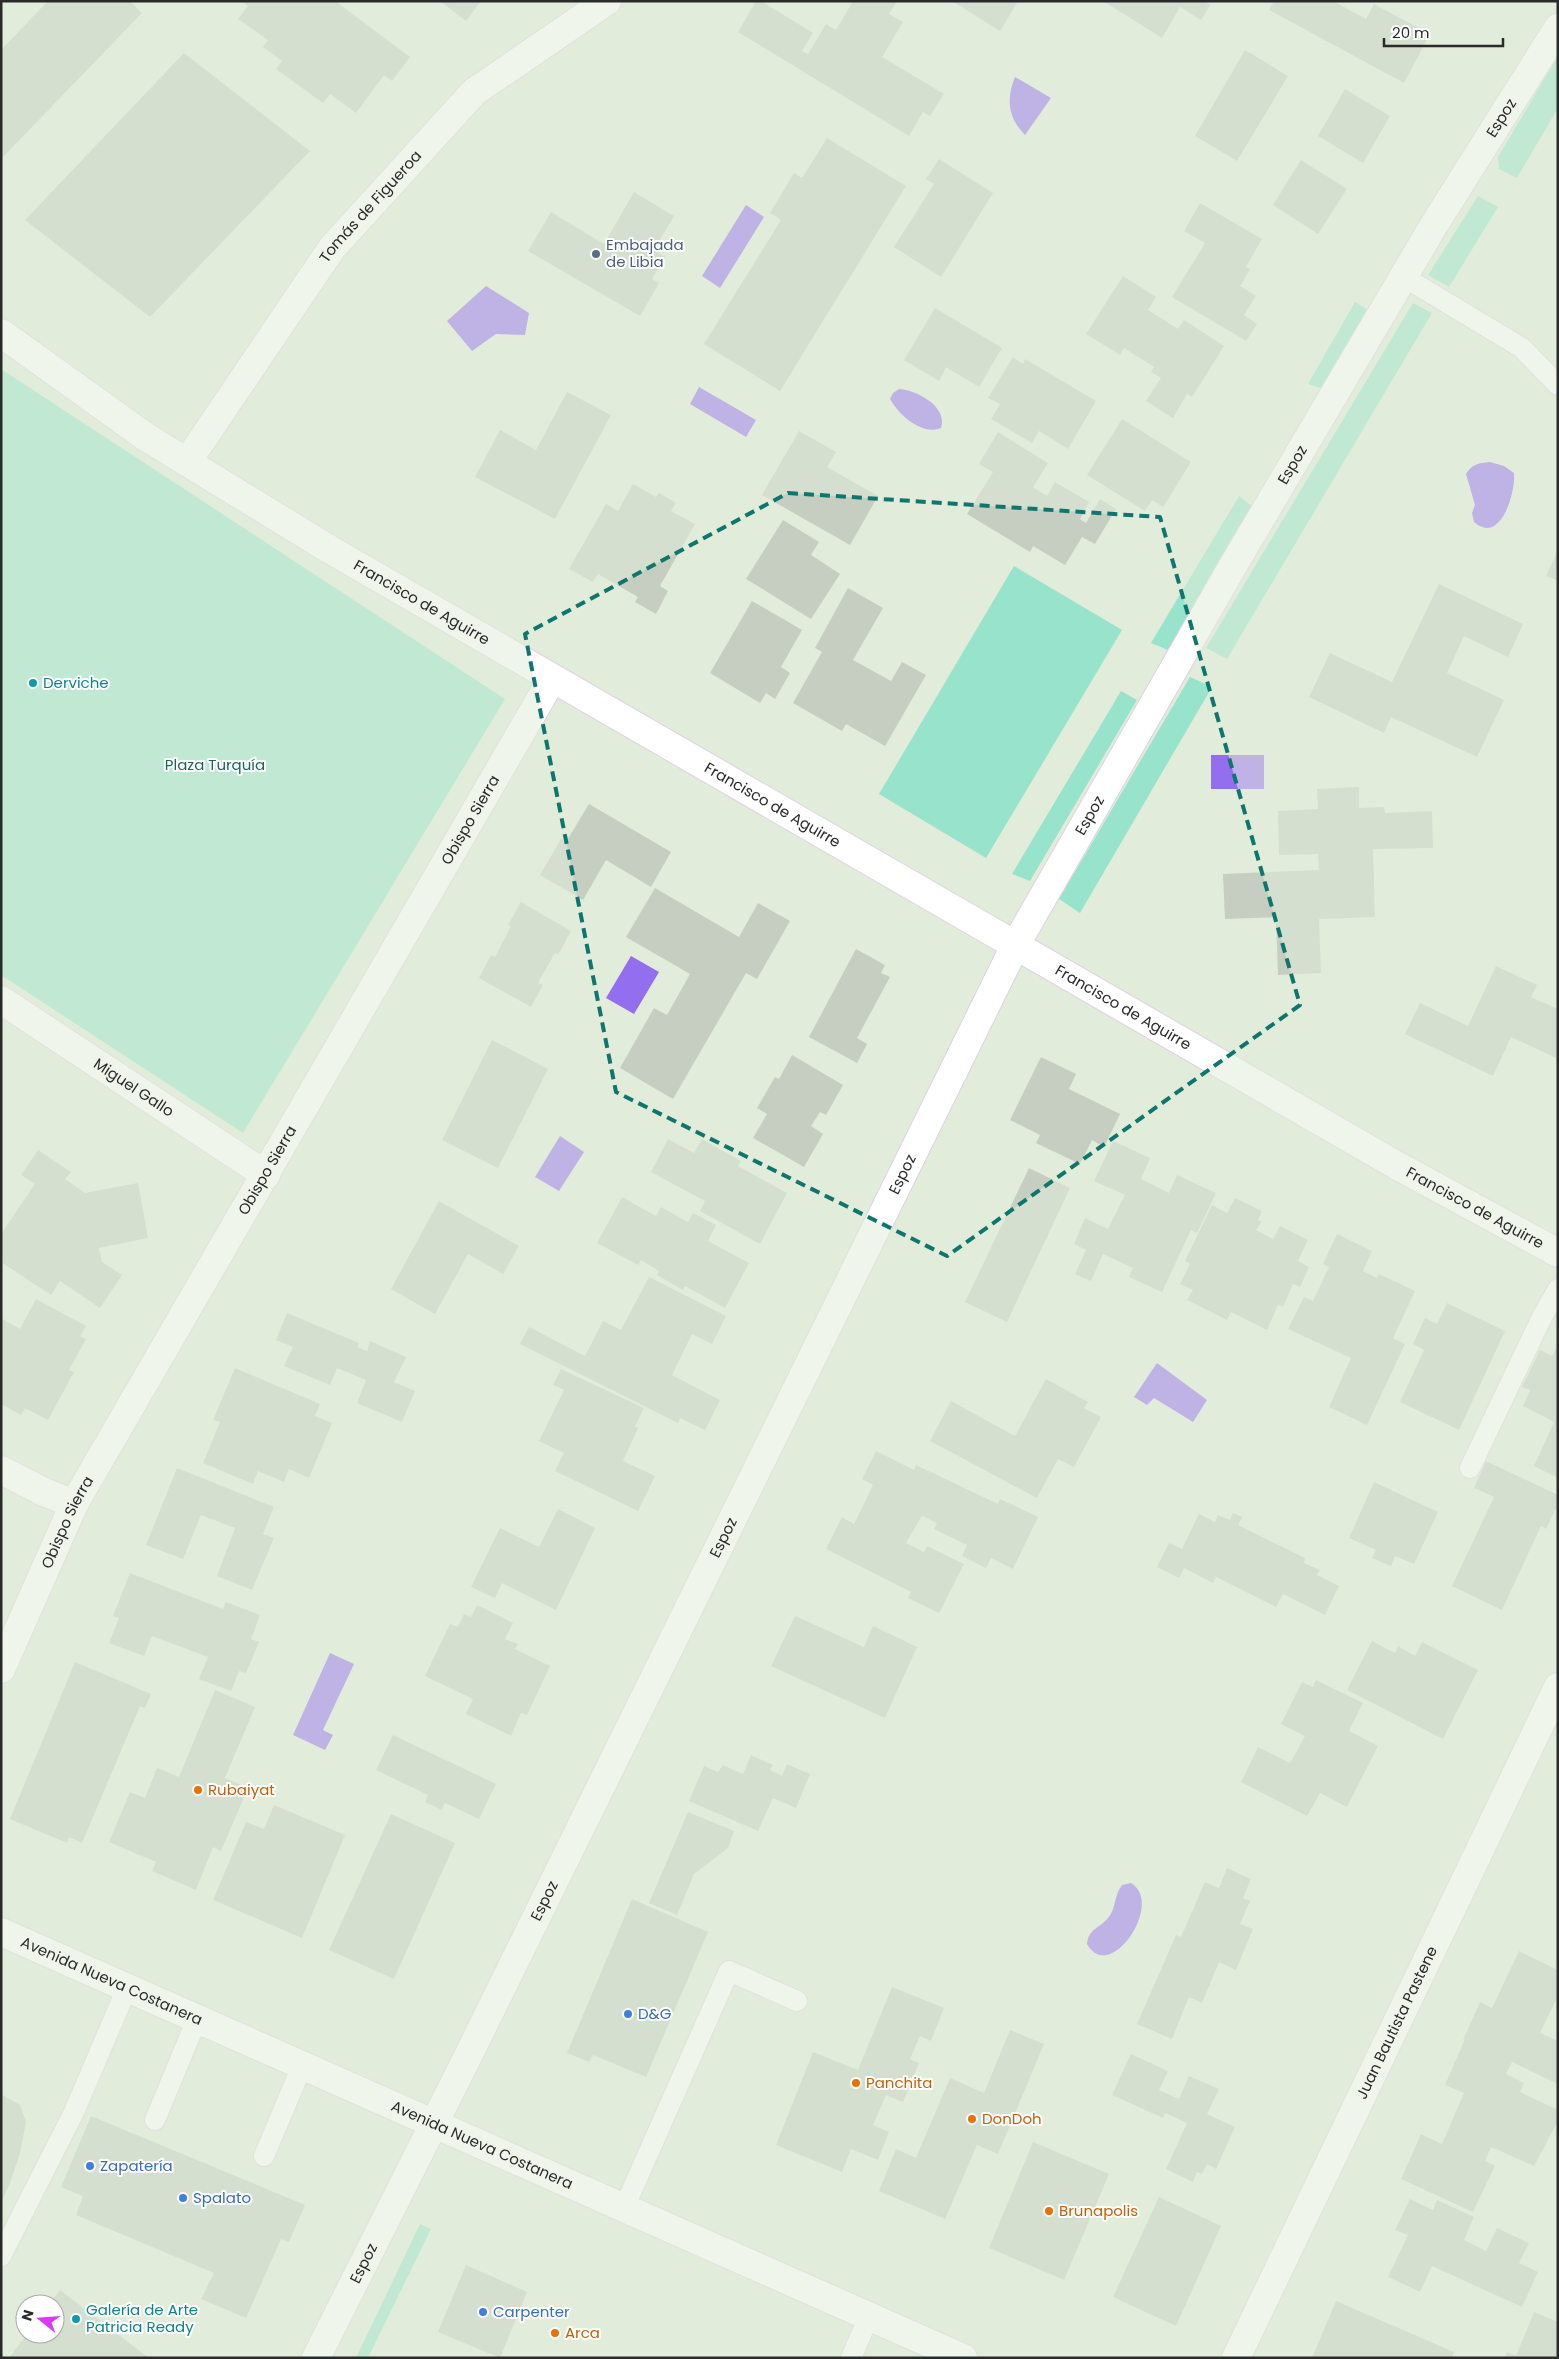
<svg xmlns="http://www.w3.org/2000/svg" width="1559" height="2359" viewBox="0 0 1559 2359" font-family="Poppins,sans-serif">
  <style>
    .green { fill: #97e3cb }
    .water { fill: #936eef }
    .building { fill: #c5cec1 }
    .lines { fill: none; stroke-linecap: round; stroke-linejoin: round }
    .lane-casing { stroke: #e0d1e3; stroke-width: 22 }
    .street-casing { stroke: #e0d1e3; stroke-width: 30 }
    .secondary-casing { stroke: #e0d1e3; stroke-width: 30 }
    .lane { stroke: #fff; stroke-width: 20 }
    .street { stroke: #fff; stroke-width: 28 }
    .secondary { stroke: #fff; stroke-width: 28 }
    .marked { fill: none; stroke: #0f766e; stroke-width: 4; stroke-dasharray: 10 6; stroke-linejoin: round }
    .service-dot { fill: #5c6f8a; stroke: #fff; stroke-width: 2 }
    .culture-dot { fill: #0f9aa8; stroke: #fff; stroke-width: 2 }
    .food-dot { fill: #e8710a; stroke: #fff; stroke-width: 2 }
    .shop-dot { fill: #3f7fe0; stroke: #fff; stroke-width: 2 }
    .labels { text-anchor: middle; stroke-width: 4; stroke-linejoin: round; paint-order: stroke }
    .street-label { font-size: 15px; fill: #2a2a2a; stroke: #fff }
    .service-label { font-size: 15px; fill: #4e5e75; stroke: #fff; text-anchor: start }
    .culture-label { font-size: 15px; fill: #0d838f; stroke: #fff; text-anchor: start }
    .park-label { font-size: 15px; fill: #1a6758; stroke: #fff }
    .food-label { font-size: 15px; fill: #c56008; stroke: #fff; text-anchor: start }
    .shop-label { font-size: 15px; fill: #366cbe; stroke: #fff; text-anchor: start }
  </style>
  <rect width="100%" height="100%" fill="#e2ecdb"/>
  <g class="green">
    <path d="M1558,56V108L1517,178L1499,169L1498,157Z"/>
    <path d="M1478,196L1498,207L1449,287L1428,275Z"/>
    <path d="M1355,302L1368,310L1323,389L1308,384Z"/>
    <path d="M1413,303L1432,313L1227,659L1206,648Z"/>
    <path d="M1,369L505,699L243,1133L1,975Z"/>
    <path d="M1239,496L1253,507L1168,650L1151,643Z"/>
    <path d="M1014,566L1122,630L986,858L879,794Z"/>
    <path d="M1190,677L1212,687L1080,913L1059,899Z"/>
    <path d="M1121,691L1137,700L1030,881L1012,874Z"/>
    <path d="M420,2224L431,2229L368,2358H356Z"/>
  </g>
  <g class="water">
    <path d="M1015,77L1051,98L1025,135C1008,118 1006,99 1015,77Z"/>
    <path d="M746,205L764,217L720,288L702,276Z"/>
    <path d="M486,286L529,313L525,335L496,334L472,351L447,321Z"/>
    <path d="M699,387L756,420L746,437L690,404Z"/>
    <path d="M899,389C916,390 948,406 941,428C922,436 899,415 890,399L893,393Z"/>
    <path d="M1490,462L1504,466L1514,473C1516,491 1501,546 1474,522L1472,513L1475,505L1466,474C1472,464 1479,463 1490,462Z"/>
    <rect x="1211" y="755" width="53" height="34"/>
    <path d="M631,956L659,972L634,1014L606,998Z"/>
    <path d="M560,1136L584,1152L559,1191L535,1177Z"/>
    <path d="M1157,1363L1207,1400L1193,1422L1154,1398L1147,1405L1134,1397Z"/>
    <path d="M330,1653L354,1664L323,1730L333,1735L325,1750L293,1735Z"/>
    <path d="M1131,1883C1165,1903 1110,1985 1087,1944C1089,1928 1099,1929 1108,1918C1116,1909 1114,1895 1122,1885Z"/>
  </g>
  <g class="building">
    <path d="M48,1H130L142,13L1,159V50Z"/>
    <path d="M242,1H335L410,57L392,81L384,75L356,113L330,94L323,103L276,69L282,61L263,47L268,40L238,19L248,6Z"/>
    <path d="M440,1H481L466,21Z"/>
    <path d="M756,1H761L813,33L802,51L808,54L826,24L836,30L853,1H897L889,14L903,22L882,57L944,94L930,116L923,112L909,136L738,32Z"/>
    <path d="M952,1H1014L1017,3L1000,31Z"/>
    <path d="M1103,1H1204L1210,5L1201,20L1180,7L1162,38Z"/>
    <path d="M1274,1H1333L1366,19L1374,4L1430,34L1404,83L1269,10Z"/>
    <path d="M1245,50L1288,76L1237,161L1195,136Z"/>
    <path d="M184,53L310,151L150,317L25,220Z"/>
    <path d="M1345,89L1390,116L1363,163L1318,136Z"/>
    <path d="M827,138L906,186L780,391L704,344L781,220L770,213L794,173L802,178Z"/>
    <path d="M939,159L993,193L941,277L894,247L934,184L926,179Z"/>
    <path d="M1301,160L1347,189L1318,234L1273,205Z"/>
    <path d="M634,192L674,216L654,250L665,257L652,279L659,283L640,316L528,251L551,212L604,244Z"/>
    <path d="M1200,203L1262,239L1246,267L1250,269L1240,286L1256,296L1244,315L1257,324L1246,341L1172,297L1205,243L1184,231Z"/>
    <path d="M1123,276L1156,297L1148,310L1178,329L1184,320L1224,346L1192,397L1187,394L1173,418L1146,401L1161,378L1151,372L1154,367L1124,348L1120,355L1086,334Z"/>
    <path d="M935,308L1002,348L979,387L946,367L939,381L904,360Z"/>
    <path d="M1013,357L1023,364L1025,359L1096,401L1068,449L1039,431L1032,443L991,419L1000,404L988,398Z"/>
    <path d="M567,392L611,415L555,519L475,477L500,430L536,450Z"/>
    <path d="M1122,419L1191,462L1163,507L1152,500L1145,511L1087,475Z"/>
    <path d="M799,431L836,452L827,467L878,496L850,545L762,495Z"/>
    <path d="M998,432L1048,463L1033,487L1047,496L1055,482L1089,502L1080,519L1086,523L1100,499L1116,509L1095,544L1082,537L1065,565L1033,546L1030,552L967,514L993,472L979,464Z"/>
    <path d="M633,484L656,497L659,493L676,503L671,511L695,524L660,586L668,591L656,614L635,602L638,597L598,574L593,582L569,569L606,504L618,511Z"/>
    <path d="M783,520L819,542L811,555L840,574L811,619L746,579Z"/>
    <path d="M1558,550V581L1546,576Z"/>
    <path d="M1439,584L1523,624L1508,657L1464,636L1447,673L1504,700L1477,757L1391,717L1384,733L1309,697L1330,653L1392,682Z"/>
    <path d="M848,588L883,608L853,660L891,681L902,662L926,675L885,746L846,724L842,731L793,703L822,652L815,648Z"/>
    <path d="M752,601L802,630L781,667L790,673L775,699L766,693L760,703L710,673Z"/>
    <path d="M1359,787V808L1384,807L1385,813L1432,811L1433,848L1373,849L1375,917L1319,919L1321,973L1278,975L1276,917L1225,919L1223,874L1319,870L1318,854L1279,855L1278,811L1318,809L1317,789Z"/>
    <path d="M589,804L671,852L651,887L606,860L583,900L540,875L561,839L566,842Z"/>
    <path d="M655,888L739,937L758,903L790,921L757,979L746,973L673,1099L620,1068L654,1008L667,1015L690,974L626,937Z"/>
    <path d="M521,902L571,931L558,955L555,953L538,983L543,985L531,1007L479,978L491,955L495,957L511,926L508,925Z"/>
    <path d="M856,949L885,965L881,973L890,977L857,1038L867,1044L857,1063L809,1037Z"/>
    <path d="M1496,966L1537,985L1531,997L1558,1009V1059L1511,1037L1493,1076L1405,1034L1420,1003L1468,1026Z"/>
    <path d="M492,1040L548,1069L498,1168L442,1140Z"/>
    <path d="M792,1055L843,1085L826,1115L820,1112L811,1126L823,1134L804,1167L753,1138L767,1114L757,1108L775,1077L779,1079Z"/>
    <path d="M1041,1057L1076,1074L1069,1089L1120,1114L1104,1147L1092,1140L1080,1164L1036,1143L1040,1135L1010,1120Z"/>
    <path d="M668,1139L694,1153L702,1139L741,1161L738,1166L787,1193L760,1244L700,1211L705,1201L651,1172Z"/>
    <path d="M1113,1141L1150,1158L1141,1179L1169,1193L1177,1175L1216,1193L1197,1233L1191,1230L1162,1292L1129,1277L1133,1268L1103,1254L1091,1281L1075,1274L1086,1250L1074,1244L1085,1218L1108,1229L1125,1195L1094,1181Z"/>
    <path d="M38,1150L71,1172L65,1179L85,1193L138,1183L148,1238L99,1248L102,1262L122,1275L100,1308L60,1281L51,1295L1,1262V1234L35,1184L21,1175Z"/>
    <path d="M1029,1168L1070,1188L1007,1322L965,1302Z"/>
    <path d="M622,1197L656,1216L661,1207L688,1222L693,1213L716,1225L708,1241L749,1263L725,1308L685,1286L683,1290L657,1275L659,1271L641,1260L638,1265L597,1243Z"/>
    <path d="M1235,1198L1262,1211L1258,1220L1261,1222L1256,1230L1273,1239L1280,1226L1308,1240L1298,1261L1309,1267L1300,1287L1293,1284L1283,1307L1278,1305L1267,1330L1231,1312L1227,1320L1187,1300L1193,1290L1180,1284L1190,1264L1185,1261L1212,1205L1227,1213Z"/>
    <path d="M439,1201L519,1246L503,1274L468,1254L435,1314L391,1289Z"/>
    <path d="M1337,1234L1372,1251L1363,1271L1377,1278L1379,1274L1415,1291L1393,1338L1405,1344L1367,1425L1329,1407L1351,1358L1288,1329L1304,1297L1313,1301L1329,1267L1323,1264Z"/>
    <path d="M649,1277L726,1316L712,1344L692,1334L672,1375L720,1400L705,1430L680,1418L678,1423L520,1344L529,1327L585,1356L603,1321L621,1330Z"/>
    <path d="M36,1299L86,1326L80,1336L86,1339L69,1370L74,1372L48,1420L25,1408L21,1415L1,1404V1318L20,1329Z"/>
    <path d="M1447,1303L1505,1331L1459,1430L1400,1402L1424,1350L1413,1344L1425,1318L1437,1324Z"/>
    <path d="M287,1313L359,1343L357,1347L367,1351L370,1341L406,1357L394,1382L415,1391L402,1422L357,1403L366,1380L337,1368L330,1385L284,1366L293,1347L276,1340Z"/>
    <path d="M1556,1348L1558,1349V1478L1534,1466L1554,1422L1523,1406L1530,1390L1522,1387L1540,1350L1552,1356Z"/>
    <path d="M235,1368L320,1404L315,1416L332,1423L309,1478L289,1469L284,1482L258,1471L253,1484L203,1463L220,1422L213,1420Z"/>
    <path d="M561,1369L644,1408L635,1426L638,1428L623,1461L655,1476L638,1511L555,1471L564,1453L539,1441L564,1390L553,1385Z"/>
    <path d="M1046,1379L1088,1402L1084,1408L1101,1417L1074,1467L1058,1459L1037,1498L930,1441L951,1401L1015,1436Z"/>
    <path d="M876,1451L914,1470L916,1465L998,1504L1000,1499L1038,1517L1013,1569L991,1558L986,1568L962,1556L967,1545L934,1529L937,1523L922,1516L906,1543L924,1552L927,1546L964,1564L939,1613L908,1598L911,1592L826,1549L842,1517L854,1524L873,1485L862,1479Z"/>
    <path d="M1486,1461L1558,1495V1504L1546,1529L1541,1526L1502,1610L1452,1586L1494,1497L1474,1488Z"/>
    <path d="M177,1468L274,1507L263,1534L274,1538L252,1590L217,1576L235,1528L201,1515L183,1559L146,1545Z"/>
    <path d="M1374,1482L1438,1512L1414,1564L1395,1556L1391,1566L1372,1558L1376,1550L1349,1538Z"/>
    <path d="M558,1509L595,1528L556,1610L502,1583L495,1598L471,1587L500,1528L539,1547Z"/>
    <path d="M1233,1513L1242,1517L1238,1525L1305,1558L1304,1563L1320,1570L1317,1575L1339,1586L1325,1615L1283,1594L1276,1607L1216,1577L1213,1583L1184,1568L1179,1578L1157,1567L1169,1543L1182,1549L1199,1514L1215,1522L1218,1515L1230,1520Z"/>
    <path d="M130,1573L223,1609L226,1602L260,1615L251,1639L259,1642L246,1673L239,1671L231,1691L199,1679L208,1657L152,1636L144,1656L109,1643L119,1618L113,1616Z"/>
    <path d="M477,1605L513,1623L505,1639L518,1644L515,1649L550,1666L527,1715L521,1713L511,1736L466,1714L473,1699L425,1676L450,1624L458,1627L464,1614L471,1617Z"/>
    <path d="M795,1616L864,1647L873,1626L917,1647L885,1718L771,1666Z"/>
    <path d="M1372,1641L1395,1653L1398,1646L1415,1656L1422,1642L1478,1670L1443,1739L1347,1690Z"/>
    <path d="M75,1662L151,1694L145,1708L140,1706L82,1843L69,1837L67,1843L10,1819Z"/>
    <path d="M1316,1680L1363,1703L1349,1731L1378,1746L1347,1807L1320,1793L1307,1816L1241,1782L1258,1747L1290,1763L1305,1736L1281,1724L1302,1682L1313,1687Z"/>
    <path d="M215,1690L255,1707L225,1778L248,1788L221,1851L213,1847L196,1890L152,1871L156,1862L109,1842L130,1792L145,1798L157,1768L179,1777Z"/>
    <path d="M393,1735L496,1784L479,1819L445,1803L442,1810L425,1802L428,1795L376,1770Z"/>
    <path d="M751,1755L773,1765L770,1770L782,1776L787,1764L810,1774L796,1808L773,1798L758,1831L689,1801L704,1766L718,1772L723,1765L743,1774Z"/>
    <path d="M274,1805L345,1835L302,1938L213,1900L246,1822L264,1829Z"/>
    <path d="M688,1812L734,1831L728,1848L694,1874L677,1915L649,1903Z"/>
    <path d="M391,1814L455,1843L394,1979L329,1950Z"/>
    <path d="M1227,1868L1251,1879L1243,1898L1250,1901L1240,1924L1253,1929L1236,1970L1219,1962L1202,2003L1189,1997L1172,2039L1137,2024L1176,1935L1181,1937L1205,1882L1219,1888Z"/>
    <path d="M632,1899L708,1932L646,2077L593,2055L589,2062L567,2053Z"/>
    <path d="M1519,1951L1558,1970V1996L1540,2033L1558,2041V2084L1512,2062L1506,2074L1524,2083L1520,2092L1558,2110V2121L1534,2166L1491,2147L1485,2161L1495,2166L1473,2212L1401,2179L1421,2134L1442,2144L1464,2093L1445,2085L1465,2039L1463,2040L1480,2002L1492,2008Z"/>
    <path d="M892,1987L944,2008L931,2041L920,2036L910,2059L919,2063L903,2102L886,2095L873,2125L889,2132L878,2160L851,2149L842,2172L776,2145L813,2052L858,2070Z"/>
    <path d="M1010,2030L1044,2044L998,2154L977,2145L945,2219L879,2191L896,2149L916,2158L950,2078L984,2093Z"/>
    <path d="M1131,2054L1168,2071L1159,2090L1179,2099L1189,2076L1219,2089L1207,2114L1235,2127L1216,2169L1207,2164L1202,2174L1197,2172L1193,2182L1166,2169L1187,2123L1165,2113L1163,2118L1112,2095Z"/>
    <path d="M1,2094L20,2105L26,2122L20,2153L10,2183L1,2203Z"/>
    <path d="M91,2116L305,2205L289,2242L281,2239L246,2318L201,2299L214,2273L76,2215L83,2196L61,2187Z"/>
    <path d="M1033,2142L1109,2174L1064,2280L989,2248Z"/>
    <path d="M1159,2197L1221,2226L1176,2326L1113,2297Z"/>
    <path d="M1410,2199L1433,2210L1437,2200L1474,2217L1464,2240L1486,2251L1497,2228L1529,2243L1519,2263L1538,2272L1522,2307L1432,2266L1420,2292L1388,2277L1408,2235L1395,2230Z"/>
    <path d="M466,2265L527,2292L500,2358L438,2332Z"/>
    <path d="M60,2290L149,2358H9L27,2334H55V2304H49Z"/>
    <path d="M1336,2301L1454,2352L1452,2358H1312Z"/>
    <path d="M1534,2312L1558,2322V2358H1504L1507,2352L1516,2356Z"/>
  </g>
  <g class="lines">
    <defs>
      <g id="lane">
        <path d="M1404,277L1522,348L1558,385"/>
        <path d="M1470,1468L1542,1317L1558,1289"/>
        <path d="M155,2120L197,2019"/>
        <path d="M264,2156L302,2066"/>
        <path d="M624,2208L729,1971L797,2001"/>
        <path d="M1,2256L74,2112L127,1988"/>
        <path d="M851,2358L869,2316"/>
      </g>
      <g id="street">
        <path id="s1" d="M187,462L332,248L474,92L607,1"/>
        <path id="s2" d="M1,1000L266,1175"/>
        <path d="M1,1470L44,1492L74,1504"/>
        <path id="s3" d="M1,1669L74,1504L552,679"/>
        <path id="s4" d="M1236,2358L1558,1687"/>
      </g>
      <g id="secondary">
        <path id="s5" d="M1,333L146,437L329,549L1396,1165L1558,1253"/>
        <path id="s6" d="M1,1932L963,2358"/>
        <path id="s7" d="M316,2358L468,2056L1016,944L1234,564L1434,225L1558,28"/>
      </g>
    </defs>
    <use href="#lane" class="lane-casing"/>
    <use href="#street" class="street-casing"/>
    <use href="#secondary" class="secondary-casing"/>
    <use href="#lane" class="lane"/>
    <use href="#street" class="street"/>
    <use href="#secondary" class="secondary"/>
  </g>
  <path d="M0 0H1559V2359H0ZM788,493L1160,517L1300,1005L947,1256L616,1092L525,634Z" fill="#e2ecdb" fill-opacity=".55" fill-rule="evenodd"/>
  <path class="marked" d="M788,493L1160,517L1300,1005L947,1256L616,1092L525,634Z"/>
  <circle class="service-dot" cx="596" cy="254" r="5"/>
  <g class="culture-dot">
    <circle cx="33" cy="683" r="5"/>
    <circle cx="76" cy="2319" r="5"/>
  </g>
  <g class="food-dot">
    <circle cx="198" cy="1790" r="5"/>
    <circle cx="856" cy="2083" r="5"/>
    <circle cx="972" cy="2119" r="5"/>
    <circle cx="1049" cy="2211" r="5"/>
    <circle cx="555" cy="2333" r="5"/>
  </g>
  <g class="shop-dot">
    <circle cx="628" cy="2014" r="5"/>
    <circle cx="90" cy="2166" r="5"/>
    <circle cx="183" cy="2198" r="5"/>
    <circle cx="483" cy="2312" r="5"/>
  </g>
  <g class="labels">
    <g class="street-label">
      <text dy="5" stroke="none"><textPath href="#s7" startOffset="2536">Espoz</textPath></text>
      <text dy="5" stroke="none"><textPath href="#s1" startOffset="315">Tomás de Figueroa</textPath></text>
      <text dy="5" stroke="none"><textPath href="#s7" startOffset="2131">Espoz</textPath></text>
      <text dy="5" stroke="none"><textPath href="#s5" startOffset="500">Francisco de Aguirre</textPath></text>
      <text dy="5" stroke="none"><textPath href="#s5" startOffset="905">Francisco de Aguirre</textPath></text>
      <text dy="5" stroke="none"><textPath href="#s7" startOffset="1726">Espoz</textPath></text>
      <text dy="5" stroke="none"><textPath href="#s3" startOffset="971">Obispo Sierra</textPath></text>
      <text dy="5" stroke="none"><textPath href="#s5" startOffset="1310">Francisco de Aguirre</textPath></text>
      <text dy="5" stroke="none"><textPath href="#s2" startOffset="159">Miguel Gallo</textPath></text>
      <text dy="5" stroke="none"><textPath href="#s3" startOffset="566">Obispo Sierra</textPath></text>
      <text dy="5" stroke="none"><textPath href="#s7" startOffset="1321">Espoz</textPath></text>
      <text dy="5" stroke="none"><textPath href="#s5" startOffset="1715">Francisco de Aguirre</textPath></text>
      <text dy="5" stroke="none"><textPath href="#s3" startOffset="161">Obispo Sierra</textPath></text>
      <text dy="5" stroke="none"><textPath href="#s7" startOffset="916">Espoz</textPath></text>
      <text dy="5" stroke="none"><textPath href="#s7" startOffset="511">Espoz</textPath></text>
      <text dy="5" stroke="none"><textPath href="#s6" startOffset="121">Avenida Nueva Costanera</textPath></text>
      <text dy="5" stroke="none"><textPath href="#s4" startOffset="372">Juan Bautista Pastene</textPath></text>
      <text dy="5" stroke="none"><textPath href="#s6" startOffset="526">Avenida Nueva Costanera</textPath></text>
      <text dy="5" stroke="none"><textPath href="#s7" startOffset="106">Espoz</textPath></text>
    </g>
    <g class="service-label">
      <text x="606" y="250">Embajada<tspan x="606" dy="17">de Libia</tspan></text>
    </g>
    <g class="culture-label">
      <text x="43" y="688">Derviche</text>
      <text x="86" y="2315">Galería de Arte<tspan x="86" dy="17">Patricia Ready</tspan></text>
    </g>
    <g class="park-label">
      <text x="215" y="770">Plaza Turquía</text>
    </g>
    <g class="food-label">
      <text x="208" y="1795">Rubaiyat</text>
      <text x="866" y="2088">Panchita</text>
      <text x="982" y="2124">DonDoh</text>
      <text x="1059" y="2216">Brunapolis</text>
      <text x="565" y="2338">Arca</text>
    </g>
    <g class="shop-label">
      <text x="638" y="2019">D&amp;G</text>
      <text x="100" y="2171">Zapatería</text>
      <text x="193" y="2203">Spalato</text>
      <text x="493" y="2317">Carpenter</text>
    </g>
  </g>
  <rect width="1559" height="2359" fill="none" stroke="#2a2a2a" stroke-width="5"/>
  <g transform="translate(40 2319) rotate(287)"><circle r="24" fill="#ffffff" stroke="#aaaaaa"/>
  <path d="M0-4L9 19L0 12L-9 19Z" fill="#da3afa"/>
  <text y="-8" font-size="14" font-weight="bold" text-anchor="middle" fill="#2a2a2a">N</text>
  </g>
  <path d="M1384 38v8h119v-8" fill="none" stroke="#2a2a2a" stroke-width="2.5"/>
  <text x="1392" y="38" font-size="15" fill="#2a2a2a" stroke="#ffffff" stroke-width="4" paint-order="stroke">20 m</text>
</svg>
